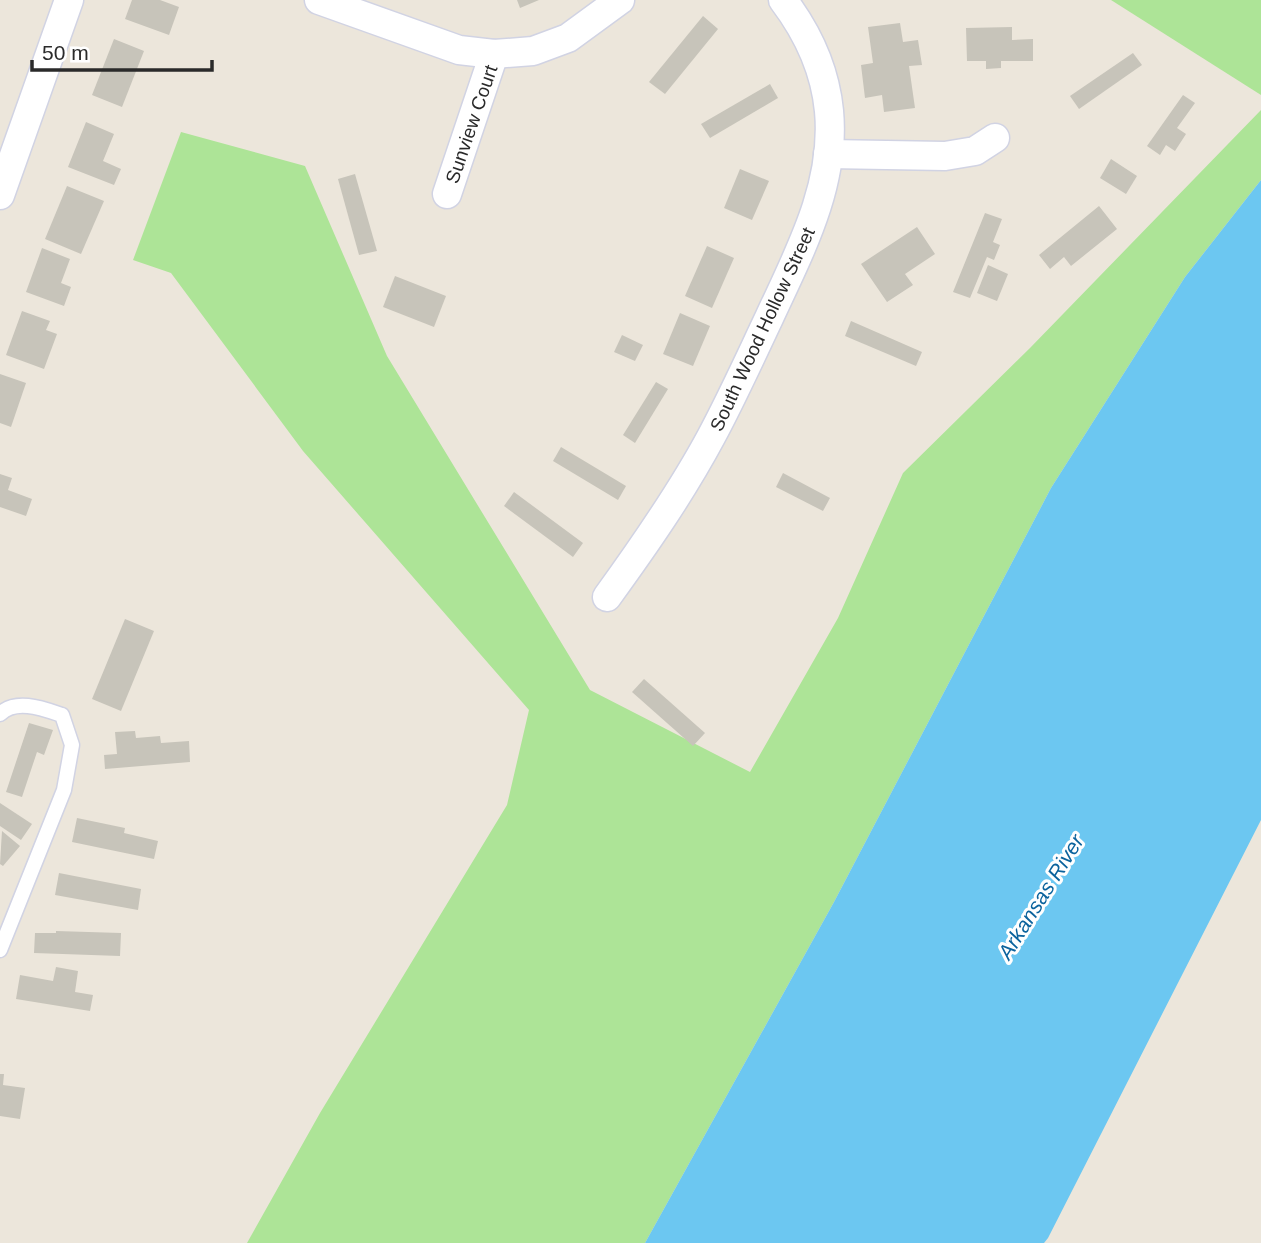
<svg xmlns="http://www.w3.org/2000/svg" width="1261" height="1243" viewBox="0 0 1261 1243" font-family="Arial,sans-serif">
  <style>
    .green { fill: #ade497 }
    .water { fill: #6cc7f1 }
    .building { fill: #c7c4ba }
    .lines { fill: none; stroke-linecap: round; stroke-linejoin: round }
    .service-casing { stroke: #d1d3e3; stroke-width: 17 }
    .minor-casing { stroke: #d1d3e3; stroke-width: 31 }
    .service { stroke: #fff; stroke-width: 14 }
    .minor { stroke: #fff; stroke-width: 28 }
    .labels { text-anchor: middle; stroke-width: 6; stroke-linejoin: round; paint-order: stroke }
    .street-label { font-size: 19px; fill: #2a2a2a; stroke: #fff }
    .water-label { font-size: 21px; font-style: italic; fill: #0b639d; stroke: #fff }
  </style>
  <rect width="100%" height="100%" fill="#ece6db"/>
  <g class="green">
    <path d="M1111,0H1261V95Z"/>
    <path d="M1261,110V180L1185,277L1051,488L834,902L645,1243H247L320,1113L507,805L529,710L303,451L171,273L133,260L181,132L305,166L387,356L590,690L750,772L838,618L903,473L1030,348Z"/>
  </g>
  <path class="water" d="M1261,180V820L1048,1238L1044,1243H645L834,902L1051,488L1185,277Z"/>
  <g class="building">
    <path d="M132,0H160L179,7L169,35L125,19Z"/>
    <path d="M517,0H539L520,8Z"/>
    <path d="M703,16L718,29L665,94L649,82Z"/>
    <path d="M900,23L903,42L918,40L922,65L909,66L915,108L884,112L882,95L865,98L861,65L873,63L868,27Z"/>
    <path d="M1012,27V40L1033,39V61H1001V68L986,69V61H967L966,28Z"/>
    <path d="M114,39L144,51L122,107L92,95Z"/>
    <path d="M1133,53L1142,65L1079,109L1070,96Z"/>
    <path d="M770,84L778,98L710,138L701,124Z"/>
    <path d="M1183,95L1195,103L1177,128L1186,134L1175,151L1166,145L1160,155L1147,146Z"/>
    <path d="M86,122L114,134L103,161L121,169L114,185L68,167Z"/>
    <path d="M1111,159L1137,176L1126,194L1100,178Z"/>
    <path d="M740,169L769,181L752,220L724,208Z"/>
    <path d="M355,174L377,251L359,255L338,179Z"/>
    <path d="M67,186L104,201L81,254L45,239Z"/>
    <path d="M1099,206L1117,229L1071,266L1064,257L1050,269L1039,255Z"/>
    <path d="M985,213L1002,219L993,242L1000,245L994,260L987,257L970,298L953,292Z"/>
    <path d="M917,227L935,254L905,274L913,285L887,302L861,264Z"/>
    <path d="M707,246L734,258L712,308L685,296Z"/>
    <path d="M42,248L70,259L61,283L71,287L64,306L26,292Z"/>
    <path d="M988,265L1008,274L997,301L977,293Z"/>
    <path d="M395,276L446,296L434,327L383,307Z"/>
    <path d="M22,311L50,321L46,330L57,334L44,369L6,355Z"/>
    <path d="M680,313L710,326L693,366L663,354Z"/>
    <path d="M851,321L922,352L916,366L845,336Z"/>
    <path d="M622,335L643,345L635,361L614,352Z"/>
    <path d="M0,374L26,383L11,427L0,423Z"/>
    <path d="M656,382L668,389L635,443L623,435Z"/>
    <path d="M561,447L626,486L618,500L553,461Z"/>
    <path d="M783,473L830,498L823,511L776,487Z"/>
    <path d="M0,474L12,478L8,490L32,499L26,516L0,507Z"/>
    <path d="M514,492L583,543L573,557L504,506Z"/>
    <path d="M125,619L154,631L121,711L92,699Z"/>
    <path d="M644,679L705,733L693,746L632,692Z"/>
    <path d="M29,723L53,730L44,755L37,752L22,797L6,792Z"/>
    <path d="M135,731L136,738L160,736L161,743L189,741L190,762L105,769L104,755L117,754L115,732Z"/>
    <path d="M0,803L32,824L21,840L0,826Z"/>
    <path d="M77,818L125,828L124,833L158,841L154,859L72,842Z"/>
    <path d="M2,831L20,846L3,866L0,864Z"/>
    <path d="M59,873L141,889L138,910L55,895Z"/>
    <path d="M56,931L121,933L120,956L34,953L35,933H56Z"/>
    <path d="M56,967L78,971L75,992L93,995L90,1011L16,999L20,975L53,981Z"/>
    <path d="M0,1074H4L3,1085L25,1088L20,1119L0,1116Z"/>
  </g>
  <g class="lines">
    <defs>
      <path id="service" d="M0,714C16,698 44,709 62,715L72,745L64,790L0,950"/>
      <g id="minor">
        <path d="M319,0L459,50L494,54L533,51L568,38L620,0"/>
        <path d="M828,154L945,156L975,151L995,138"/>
        <path d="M447,194L494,54"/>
        <path d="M0,195L69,0"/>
        <path d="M607,597C644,546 681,493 711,437C732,398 750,358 769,318C799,253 836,185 829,111C825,69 808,33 783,0"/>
      </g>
    </defs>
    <use href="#service" class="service-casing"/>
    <use href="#minor" class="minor-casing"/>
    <use href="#service" class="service"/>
    <use href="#minor" class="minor"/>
  </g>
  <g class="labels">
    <g class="street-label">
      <text transform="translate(471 124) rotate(-71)" y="7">Sunview Court</text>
      <text transform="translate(762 329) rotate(-65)" y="7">South Wood Hollow Street</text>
    </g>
    <g class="water-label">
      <text transform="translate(1041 897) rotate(-58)" y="7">Arkansas River</text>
    </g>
  </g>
  <path d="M32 60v10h180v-10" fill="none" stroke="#2a2a2a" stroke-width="3.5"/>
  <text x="42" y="60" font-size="21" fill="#2a2a2a" stroke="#ffffff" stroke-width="5" paint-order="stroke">50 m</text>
</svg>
